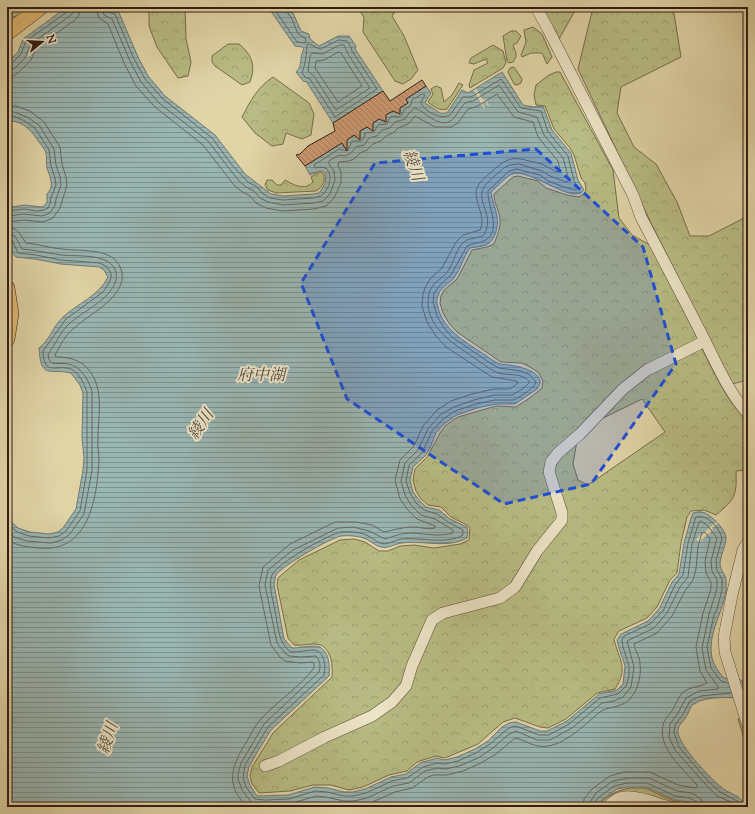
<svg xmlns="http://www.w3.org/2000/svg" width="755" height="814" viewBox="0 0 755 814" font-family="'Sorts Mill Goudy','Noto Serif JP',serif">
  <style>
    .forest { fill: url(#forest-crowns); stroke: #766c4a; fill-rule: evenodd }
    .water { fill: url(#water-rules); stroke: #717872 }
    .pier { fill: #e1d5a8 }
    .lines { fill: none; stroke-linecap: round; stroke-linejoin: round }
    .shore { stroke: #666862; stroke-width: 1 }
    .building { fill: url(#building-back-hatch); stroke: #341b11 }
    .minor-casing { stroke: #5f4a37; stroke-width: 12 }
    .major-casing { stroke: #341b11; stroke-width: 16 }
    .minor { stroke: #ece4c6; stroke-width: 11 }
    .major { stroke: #e0ba74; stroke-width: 15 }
    .marked { fill: #1d4ed8; fill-opacity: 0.2; stroke: #1d4ed8; stroke-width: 3; stroke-dasharray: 8 5; stroke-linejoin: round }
    .labels { text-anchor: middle; stroke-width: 4; stroke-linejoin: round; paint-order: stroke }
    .water-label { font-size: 16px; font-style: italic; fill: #524a42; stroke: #ece4c6 }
  </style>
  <defs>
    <pattern id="forest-crowns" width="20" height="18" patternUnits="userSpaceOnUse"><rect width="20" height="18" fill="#b8bc84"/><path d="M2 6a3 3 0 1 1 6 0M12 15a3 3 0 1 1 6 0" fill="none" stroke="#9fa171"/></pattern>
    <pattern id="water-rules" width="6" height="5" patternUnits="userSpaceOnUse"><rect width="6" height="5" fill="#99b6b3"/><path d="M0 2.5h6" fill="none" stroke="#7e9390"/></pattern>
    <pattern id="building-back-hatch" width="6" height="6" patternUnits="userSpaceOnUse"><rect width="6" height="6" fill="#cf9b74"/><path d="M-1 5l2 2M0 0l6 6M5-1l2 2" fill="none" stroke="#a97e5e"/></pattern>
  </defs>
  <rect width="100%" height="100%" fill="#e1d5a8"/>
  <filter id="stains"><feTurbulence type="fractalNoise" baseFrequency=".005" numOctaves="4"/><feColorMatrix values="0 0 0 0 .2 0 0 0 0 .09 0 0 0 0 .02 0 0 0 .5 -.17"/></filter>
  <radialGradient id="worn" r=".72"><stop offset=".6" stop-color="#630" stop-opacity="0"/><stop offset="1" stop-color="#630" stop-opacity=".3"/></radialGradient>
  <g class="forest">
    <path d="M7,7H24L26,11L21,15L12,17L7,11Z"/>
    <path d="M149,7H185L186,39L191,62L188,76L178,78L157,47L149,26Z"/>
    <path d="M357,7H398L392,16L404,36L418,70L411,79L403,84L395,81L363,32L364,17Z"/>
    <path d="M542,7H577L559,39Z"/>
    <path d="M593,7H673L681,57L621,87L617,113L634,147L656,164L677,202L690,236H709L748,216V380L732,384L652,225L578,69Z"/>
    <path d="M533,27L542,34L552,57L547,64L542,53H531L522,57L521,55L526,42L524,30Z"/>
    <path d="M511,31H516L521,36L517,43L513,45L516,53V57L513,62L509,63L507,61L503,36Z"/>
    <path d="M228,44H239C252,55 256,65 250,82L242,85L215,66L212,62V56Z"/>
    <path d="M493,45L503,51L506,63L503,68L470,88L469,85L474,70L488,63L486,59L474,64L469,63L471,58Z"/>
    <path d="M514,67L522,79L521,83L517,85L514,84L508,72L510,68Z"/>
    <path d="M556,72H560L613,170L619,218L632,235L650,245L698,339L697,349H702C715,374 727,402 748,422V470L736,471C737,496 735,499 716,515L704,510L691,511L687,517L681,543L677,573L670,580L657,607L647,618L619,631L614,639C619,660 629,668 615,689L597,693L566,719L548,728L540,727L515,718L503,722L478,744L445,758L436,756L417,762L407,771L389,775L363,787L349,790L331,785H313L290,791L259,793L252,784L250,776L252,767L273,733L332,677C333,664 331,643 313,644C306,644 301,646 294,645L288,638L277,585L278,578L299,560L340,540L354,539L365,542L379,551H388L400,546L414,545L434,548L460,544L469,540L470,528L467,525L451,517L441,507L428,505L421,499L416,491L413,480L415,469L427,457L440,433L446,425L458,417L496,406L516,407L531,397L542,388L543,381L539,373L530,367L522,363L501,362L457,332L449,323L443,313L440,303L441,296L444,290L457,279L472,250L487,247L494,244C497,236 501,227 500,219C499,210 494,203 494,194L513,177L518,176L538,181L546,188L567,195L579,197L584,194L586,190L585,183L581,178L574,155L570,148L554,129L545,106L536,105L534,95L536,85L549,75ZM642,399L665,432L588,485L578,480L573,464L577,441L595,422Z"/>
    <path d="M273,77L309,103L314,114L311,135L302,139L286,133L283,144L272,146L255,133L242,117C251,100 257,88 273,77Z"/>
    <path d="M459,83L463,85L447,109C439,111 434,107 428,102L433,94L431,89L436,86L441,88L444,102L452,95Z"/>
    <path d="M320,172L324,174C325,181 323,187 316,191L276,193L268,190L265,185L267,180H272L277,185H281L285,180C294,185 304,191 313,182L311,177Z"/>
    <path d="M741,716L748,734V751L738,719Z"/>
    <path d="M630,788H645L674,801L689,804L694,807H679L635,794L605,807H598C604,796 618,790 630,788Z"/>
    <path d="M624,799L664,807H612Z"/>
  </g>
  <g class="water">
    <path d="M67,7H110L111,10L117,8L138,57L148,76L165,96L215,135L245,174L271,194L283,196L313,194L319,193L325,184L326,174L324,172L320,171L310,175L305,166L341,143L344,147L346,146L345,141L355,135L357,137H359L360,135L359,132L395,109L399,108L406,99L426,86L431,93L425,103L440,113H447L462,90L468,93L502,72L523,105L534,107L543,106L552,130L571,153L578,180L584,190C573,206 529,167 512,174C505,177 497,187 491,192C492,201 496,208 497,217C499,226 495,241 486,245C481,247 475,247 470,248C463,257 461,269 454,278C449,284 440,287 438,296C436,300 437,304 438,308C444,330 464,341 482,353C487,356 494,362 500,364C503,365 506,364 509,365C520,366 550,374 537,389L515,404H496L477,408L457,415L445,423L436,433L430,448L425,456L413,467L410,480L413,492L419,500L426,507L439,510L450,519L467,527L468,532L467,538C446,549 424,540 402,543C394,544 388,549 381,547C376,546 372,542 368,540C361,536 349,535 341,536C330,538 282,566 276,575C275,577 275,582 274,584L284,639L292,648C299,648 306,646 314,646C329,646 330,665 329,676L271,730L258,751L249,767L247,776L250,785L257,796L288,795L315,787L328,788L344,792H353L365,789L391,777L406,774L420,763L437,758L445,760L457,757L475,749L488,741L502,727L509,723L516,722L540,731H547L567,721L599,694L617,690L623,684L625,666L619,648L617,640L621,634L648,621L659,609L672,582L679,574L684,543L691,518L693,513C697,512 701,511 705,513C712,516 726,530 726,538C726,546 720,555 720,565C721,570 723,572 725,576C727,580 726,587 726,591C723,610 711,629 711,648C711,661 716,669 724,678L748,681V698C734,698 706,695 694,704C690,706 689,713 686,717C684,721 679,724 678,729C675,742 710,778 721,787C732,796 737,792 747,807H697L689,802L675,800L646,787H627L617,789L601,801L597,807H7V518L18,528L30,532L49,534L58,532L63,528L76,509L83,470L84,458L82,438L83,393L80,385L71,373C49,368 41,380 39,348C50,340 53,326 63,317C77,304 100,295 108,277L104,270L99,267L61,264L35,259L16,257C4,246 7,222 7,208L24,205L42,207L45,205L47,202V194C55,186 50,178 47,168C46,163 47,157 46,153C45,149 41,145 39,142C31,130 22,120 7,121V63L18,52L23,39Z"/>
    <path d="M268,7H297L292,9L291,12L293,13L301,31L309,34L310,39L319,46L338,36H349L356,46L355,49L383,91L333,123L306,81L304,82L296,72C303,67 299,56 304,49L302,47L295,46Z"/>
  </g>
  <g class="pier">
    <path d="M476,89L483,100L485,99L489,105L488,106L485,101L482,103L485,108L484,109L474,90Z"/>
    <path d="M716,522L718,523L712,528L713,530L699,542L696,539Z"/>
  </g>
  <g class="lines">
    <g class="shore">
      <path d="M96,7L99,18L108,24L124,63L136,86L155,107L203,145L234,185L241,191L250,196L256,203L266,208L283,211L314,209L326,206L334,198L341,183V172L338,165L339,162L349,161L354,159L360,153L367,150L373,144L381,141L386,136L393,133L398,128L408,124L415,116L435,127H451L458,123L468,109L476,107L497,94L514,117L533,122L538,137L558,161L560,170L558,172C553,171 549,167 544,165C540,163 534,162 529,161C509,155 504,161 489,174C482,180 476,185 476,194C477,207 486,219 480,230L463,235L456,242L442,268L430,279L425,288L423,294L422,306L427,322L436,336L446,347L492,377L517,381L518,383L510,389H494L472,394L451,401L437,410L423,426L414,446L400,460L395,480L400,499L408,510L417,519L435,526V528C428,530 420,527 413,527C402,527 394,530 384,532L372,525L356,522H335L290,544L263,567L259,586L271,645L280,657L285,661L300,663L312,662L314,663V668C300,687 276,702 260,720C255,726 251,734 247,741C232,765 224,784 247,807"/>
      <path d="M102,7L104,15L112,19L130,61L141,82L159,103L208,141L239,181L246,187L254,191L260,198L268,202L283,205L314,203L323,201L330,194L335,180L334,171L329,164V161L339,155L345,156L350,154L356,147L364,145L369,138L377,136L382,130L390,128L395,122L405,119L409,113L415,108C426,112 442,132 454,118C458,113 461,107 465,103L473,101L499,85L518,112L537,117L544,135L563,158L569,180L566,182L550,176L542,171L519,164L510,165L505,167C500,172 485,183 483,189C477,205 495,214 484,235C478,239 470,237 464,242C456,249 454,262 448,271C442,279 431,283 429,294C422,324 452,343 473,357C480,362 488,368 496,372C506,377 521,371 530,382L524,388L512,395H494L474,400L454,407L440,415L428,429L418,450L405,463L401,481L405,495L411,505L421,515L435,519L453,530V533C440,537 426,534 412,533C402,533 394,536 385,539L369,531L353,527L338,528L293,550L268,570L265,585L277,643L285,653L289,656L301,657L316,656C320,660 321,667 319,672L264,724L241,763L238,774V779L242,790L252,803L265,805L289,804L316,796L326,797L344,801H354L367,798L393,786L409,783L425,771L437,768L446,769L459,766L478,758L493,748L508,735L516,731L537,740H550L572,728L602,703L614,701L623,697L631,687L634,667L627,641L654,628L667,613L680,587L688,577L692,544L699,522L701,521L708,526L717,538L711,561L712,571L717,580V589L709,614L702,648L706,670L719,688L718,689L699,691L686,698L678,713L670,724L669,737L675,750L705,784L717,796L731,802L736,807"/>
      <path d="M107,7L108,12L115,14L134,59L145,79L163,99L212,138L232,165L248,182L257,187L262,193L270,198L283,200L313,198L321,196C329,189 334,177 326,168L320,167L315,168L314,165L339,149L346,151"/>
      <path d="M273,7L297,42L305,43L306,41L305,38L298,34L291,17L288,14V7"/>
      <path d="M339,40L347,41L351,47L352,51L377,89L335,117L310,79L305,77L302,73C305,66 307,51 307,44H309L320,49Z"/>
      <path d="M340,45H344L348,54L370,88L336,110L314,76L308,71L310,56L312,53L322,54Z"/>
      <path d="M339,52L341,53L362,86L338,102L315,68L316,61L324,60Z"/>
      <path d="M7,65L11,64L21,54L26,41L67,12L69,7"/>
      <path d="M7,70L14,69L25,58L31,44L71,15L74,11V7"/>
      <path d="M7,76H13L18,73L31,60L36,48L75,20L79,15L80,7"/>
      <path d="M7,106H16L30,111L44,122L60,147L62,164L66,177L67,185L60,208L53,218L43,222L24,220L7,222"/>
      <path d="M7,112H14L27,117L39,125L54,149L56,165L60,177L61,185L56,199L55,205L50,213L42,216L24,214L7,216"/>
      <path d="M7,117L13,116L25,121L35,128L49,150L51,166L55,178L56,185L53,193L51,197L50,204L48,208L44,210L37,211L24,209L7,211"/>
      <path d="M348,150L352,141H361L364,138L365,133L374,132L378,125L387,124L390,117L393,116L398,117L402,115L404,110L411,105L412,100L422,94L425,95L421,102C423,112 442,120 450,115L463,97H471L501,79L521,108L541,111L548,132L568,156L574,181L578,188L576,190L567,188L548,181L540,175L517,169L509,171L488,191C487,206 502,229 486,240C480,243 473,243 467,246L451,275L439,286L434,293L433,302L437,316L444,328L452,337L490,363L499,368L521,371L530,375L536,382L534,386L527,392L514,400H495L476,404L455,411L443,419L432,431L422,453L409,465L406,481L410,493L416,503L424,510L437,514L448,522L463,530V535C447,545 419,537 401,539C394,540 387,546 380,543C377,542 374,539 370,537C363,532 349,531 341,532C329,534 276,564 272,575C268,586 273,599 275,611C278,625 278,644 291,652C300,652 307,650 314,650C325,651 326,667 324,675L268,727L245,765L243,778L246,787L255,799L265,800L289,799L315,791L327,792L344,796H353L366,793L392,781L407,778L423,767L437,763L445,764L458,761L476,753L490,744L505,731L511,727L516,726L539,735H549L569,724L600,698L618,694L626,686L629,676V666L623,647L622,640L624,636L650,624L663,611L675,585L683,575L688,543L695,520L696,517C708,514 719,528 722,538L716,561L717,570L722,579V590L717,609L714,615L707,647L711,668L721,681L728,683"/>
      <path d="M7,227C19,228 20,235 26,243C38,244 50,248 62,249C82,252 117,246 122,273C124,283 117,293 110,300C99,311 85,318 74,328C65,335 60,346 55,355L56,357C73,357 86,362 94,378C103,396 98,419 98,438C97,446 99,453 99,460C97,498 89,553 39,548C28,547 15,546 7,539"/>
      <path d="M7,233L15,236L22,249C35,250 47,253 61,255C77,257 110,252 116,272C117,277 116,282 113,287C104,303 83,311 69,324C60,332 56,344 48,354L49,360L52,363C57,364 63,363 68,364C81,366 88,379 92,391V470L84,514L70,534L62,540L51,543L27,541L14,537L7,530"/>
      <path d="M7,238L12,240L18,253L36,255L61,260L100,263L107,267L111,273V278L109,283L103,292L66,319L43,351C44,377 56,364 71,369C80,373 84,384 87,392V470L80,511L66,531L59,536L49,538L29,536L17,532L7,523"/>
      <path d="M731,693L701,696L690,701L682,716L675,725L674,732L679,747L708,781L720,792L739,802L742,807"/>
      <path d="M299,807L316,802L341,807"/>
      <path d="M356,807L370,803L395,792L412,788L428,777L433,775H447L463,771L481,763L496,754L515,738C523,739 530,745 538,746C561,750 584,725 600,712C607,707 615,708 623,704C636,698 642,678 640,664C640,657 635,651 634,644L657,633L672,616L685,591L693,580L696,569L698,546L702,533L705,532L710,539L705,561L706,573L711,582V589L703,613L696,647L700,671L707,683C701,687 690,686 682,693C678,698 676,704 673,709C671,714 666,717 664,722C655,746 683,769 697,785V787L695,788L678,785L650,772H624L610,776L592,789L584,799L583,807"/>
      <path d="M589,807L590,802L596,793L613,781L628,778H649L677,791L692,793L701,799L704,807"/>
      <path d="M594,807V804L598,798L614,786L627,783H647L675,796L690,798L698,803L699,807"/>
    </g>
  </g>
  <path class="building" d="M422,80L426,86L406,99L408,103L400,108V114L393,111L386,115V122L379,119L373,123V131L367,127L360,131V140L354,135L347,140V151L342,143L305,166L296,155L300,154L308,146L335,131L333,123L383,91L390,101Z"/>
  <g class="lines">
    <defs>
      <g id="minor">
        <path d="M536,7L548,29L633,195L641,217C661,256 682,295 702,335C716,362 727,390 748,414"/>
        <path d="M748,542L743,550L732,595L724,637L725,652L748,726"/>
        <path d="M265,766L279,761L325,737L372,716L392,702L406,686L412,666L432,620L443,613L500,598L515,587L537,551L562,520V513L549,472L551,462L558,453L580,434L623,389L647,370L705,341"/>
        <path d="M608,807C612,802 617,798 624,797C636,795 658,804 670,807"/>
      </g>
      <g id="major">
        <path d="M7,33L41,7"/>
        <path d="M7,288L11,314L7,339"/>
      </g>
    </defs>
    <use href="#minor" class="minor-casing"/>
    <use href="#major" class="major-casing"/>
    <use href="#minor" class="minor"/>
    <use href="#major" class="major"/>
  </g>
  <path class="marked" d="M536,149L643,247L676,364L591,484L504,504L347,399L301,283L375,163Z"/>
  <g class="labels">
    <g class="water-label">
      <text transform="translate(414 165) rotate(70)" y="6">綾川</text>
      <text x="261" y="380">府中湖</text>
      <text transform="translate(200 424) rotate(-56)" y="6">綾川</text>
      <text transform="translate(107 738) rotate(-72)" y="6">綾川</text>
    </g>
  </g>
  <rect width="755" height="814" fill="none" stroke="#e1d5a8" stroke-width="24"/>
  <rect x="8" y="8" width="739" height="798" fill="none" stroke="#341b11" stroke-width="2"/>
  <rect x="12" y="12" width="731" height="790" fill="none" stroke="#341b11"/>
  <g transform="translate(42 42) rotate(72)" stroke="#ece4c6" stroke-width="3" paint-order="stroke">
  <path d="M0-3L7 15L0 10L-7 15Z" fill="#341b11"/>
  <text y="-6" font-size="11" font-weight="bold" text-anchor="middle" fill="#341b11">N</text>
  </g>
  <rect width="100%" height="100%" filter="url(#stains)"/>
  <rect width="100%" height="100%" fill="url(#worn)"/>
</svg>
